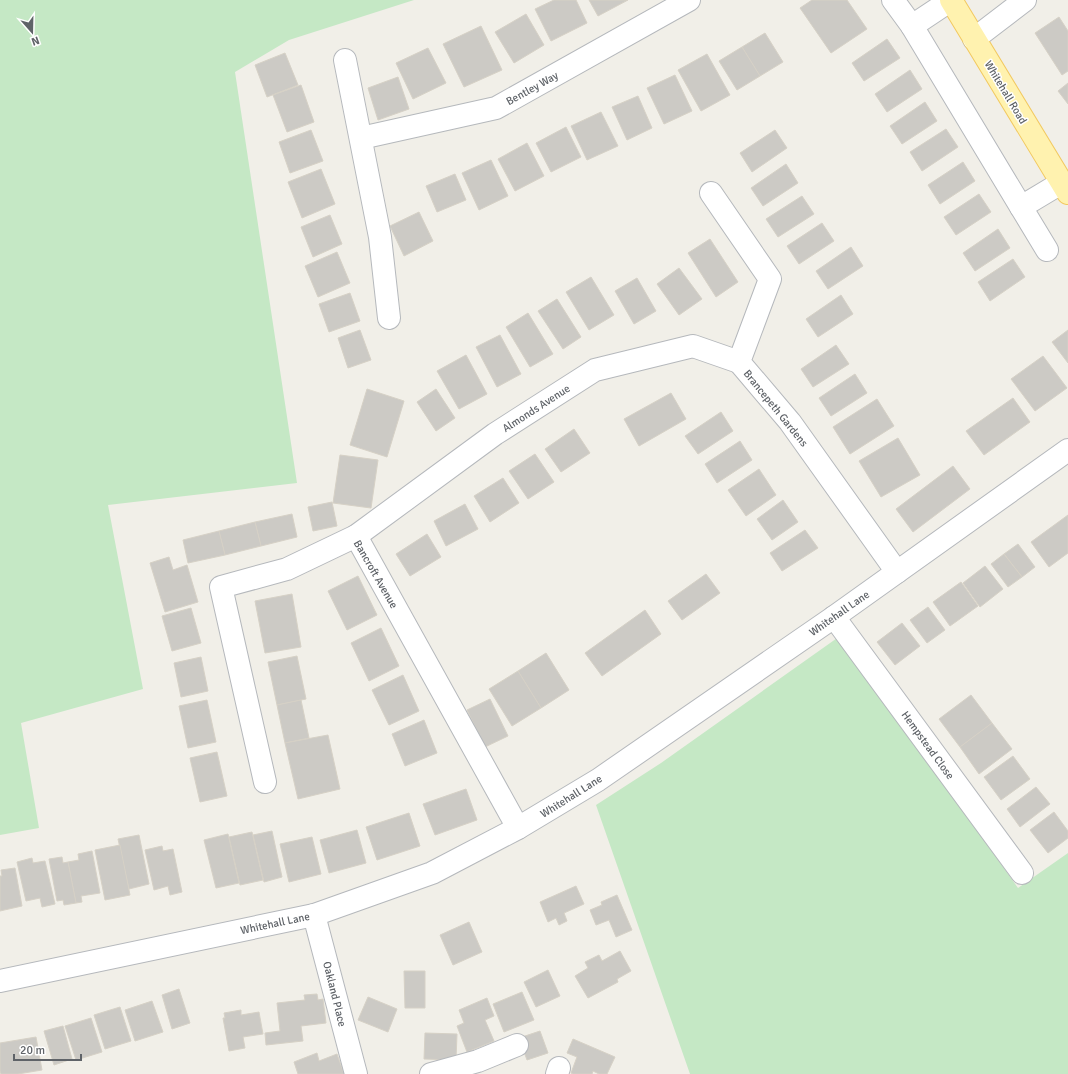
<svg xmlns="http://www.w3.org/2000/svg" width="1068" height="1074" viewBox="0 0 1068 1074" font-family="Signika,sans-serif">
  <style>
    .green { fill: #c5e8c5 }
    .building { fill: #cccac5; stroke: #d6d1c6 }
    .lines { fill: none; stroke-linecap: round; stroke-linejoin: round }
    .minor-casing { stroke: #b5b8bc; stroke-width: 24 }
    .primary-casing { stroke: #f2c960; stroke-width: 24 }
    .minor { stroke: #fff; stroke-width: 22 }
    .primary { stroke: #fff2af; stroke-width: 22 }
    .labels { text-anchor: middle; stroke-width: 3; stroke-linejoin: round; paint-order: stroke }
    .street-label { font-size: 11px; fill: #5f6368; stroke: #fff }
  </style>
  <rect width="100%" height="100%" fill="#f1efe8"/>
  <g class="green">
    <path d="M0,0H414L289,40L235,72L297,483L108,505L143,689L21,723L39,828L0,835Z"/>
    <path d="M840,636L1018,888L1068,853V1074H690L596,805L661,763Z"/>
  </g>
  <g class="building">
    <path d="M554,0H576L587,23L551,41L535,9Z"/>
    <path d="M589,0H628L598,16Z"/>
    <path d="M812,0H847L867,29L831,53L800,8Z"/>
    <path d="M526,14L544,45L514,63L495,32Z"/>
    <path d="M1059,17L1068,31V71L1062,75L1035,33Z"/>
    <path d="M481,26L502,70L464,87L443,44Z"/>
    <path d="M765,33L783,62L760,76L742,47Z"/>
    <path d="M887,39L900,58L864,81L852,63Z"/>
    <path d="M742,47L760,76L737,90L719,61Z"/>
    <path d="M428,48L446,83L413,99L396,63Z"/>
    <path d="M285,53L298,85L267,97L255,65Z"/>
    <path d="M707,54L730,95L701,111L678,70Z"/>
    <path d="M910,70L922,89L887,112L875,94Z"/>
    <path d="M675,75L692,111L664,124L647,88Z"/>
    <path d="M398,77L409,109L378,120L368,88Z"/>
    <path d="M1068,83V104L1058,91Z"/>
    <path d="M301,85L314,122L287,132L273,95Z"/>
    <path d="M638,96L652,128L627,140L612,107Z"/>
    <path d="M925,102L937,121L902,144L890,126Z"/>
    <path d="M601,112L618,146L587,160L571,126Z"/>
    <path d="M566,127L581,157L551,172L536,143Z"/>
    <path d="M946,129L958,147L922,171L910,152Z"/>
    <path d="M311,130L323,161L290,173L279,142Z"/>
    <path d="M775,130L787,148L752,172L740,153Z"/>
    <path d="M527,143L544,176L515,191L498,159Z"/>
    <path d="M491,160L508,196L479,210L462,173Z"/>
    <path d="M963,162L975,181L940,204L928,185Z"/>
    <path d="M786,164L798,183L763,206L751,188Z"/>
    <path d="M321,169L335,204L302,218L288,182Z"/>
    <path d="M455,174L466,200L437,212L426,186Z"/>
    <path d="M979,194L991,212L956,235L944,217Z"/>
    <path d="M802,196L814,214L778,237L766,219Z"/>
    <path d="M419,212L433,241L404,256L390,226Z"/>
    <path d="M330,215L342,244L313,257L301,227Z"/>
    <path d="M822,223L834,241L799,264L787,246Z"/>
    <path d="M998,229L1010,248L975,271L963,253Z"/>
    <path d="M710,239L738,282L716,297L688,253Z"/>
    <path d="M851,247L863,266L828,289L816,271Z"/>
    <path d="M337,252L350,283L318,297L305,266Z"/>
    <path d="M1013,259L1025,277L990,301L978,282Z"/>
    <path d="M679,268L702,299L679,315L657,284Z"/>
    <path d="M591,277L614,315L589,330L566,292Z"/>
    <path d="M637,278L656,311L634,324L615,291Z"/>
    <path d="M350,293L360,321L329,332L319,304Z"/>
    <path d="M841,295L853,314L818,337L806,319Z"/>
    <path d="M557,299L581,337L563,349L538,311Z"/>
    <path d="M528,313L553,354L530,367L506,327Z"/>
    <path d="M360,330L371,360L348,368L338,338Z"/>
    <path d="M1068,330V363L1052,342Z"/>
    <path d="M500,335L521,374L497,387L476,347Z"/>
    <path d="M836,345L849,364L813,387L801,369Z"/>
    <path d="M466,355L487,394L459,409L437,371Z"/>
    <path d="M1043,356L1067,388L1035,411L1011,379Z"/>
    <path d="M855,374L867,393L831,416L819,398Z"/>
    <path d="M367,389L404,401L387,457L350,445Z"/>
    <path d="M436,389L455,418L436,431L417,402Z"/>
    <path d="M671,393L686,419L639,446L624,419Z"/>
    <path d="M1013,398L1030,422L984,455L966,431Z"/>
    <path d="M877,399L894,426L850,454L833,427Z"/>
    <path d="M721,412L733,431L698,454L685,436Z"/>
    <path d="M574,429L590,453L561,472L545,449Z"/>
    <path d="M898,438L920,475L881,497L859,461Z"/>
    <path d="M740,441L752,460L717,483L705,464Z"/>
    <path d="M535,454L554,482L528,499L509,471Z"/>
    <path d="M340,455L378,460L371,508L333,503Z"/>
    <path d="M953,466L970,489L913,532L896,509Z"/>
    <path d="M759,469L776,495L746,516L728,490Z"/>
    <path d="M503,478L519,503L490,522L474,496Z"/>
    <path d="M783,500L798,522L772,540L757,519Z"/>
    <path d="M332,502L337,526L313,531L308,507Z"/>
    <path d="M465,504L478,529L446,546L434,521Z"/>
    <path d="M292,514L297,537L261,546L255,522Z"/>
    <path d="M1068,515V553L1049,567L1031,542Z"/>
    <path d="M255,522L261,546L225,555L219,531Z"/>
    <path d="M805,530L818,548L782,571L770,553Z"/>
    <path d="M219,531L225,555L188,563L183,540Z"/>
    <path d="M427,534L441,557L410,576L396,554Z"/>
    <path d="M1018,544L1035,567L1022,577L1004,554Z"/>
    <path d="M1004,554L1022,577L1008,587L991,564Z"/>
    <path d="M169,557L173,570L187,565L198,602L165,612L150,563Z"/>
    <path d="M985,566L1003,589L980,607L963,583Z"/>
    <path d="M706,574L720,593L682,620L668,601Z"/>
    <path d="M358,576L377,615L347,630L328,591Z"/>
    <path d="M961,582L978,606L950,626L933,602Z"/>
    <path d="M292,594L301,647L265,653L255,601Z"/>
    <path d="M928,607L945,630L927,643L910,620Z"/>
    <path d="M191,608L201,643L172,651L162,616Z"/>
    <path d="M645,610L661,634L602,676L585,653Z"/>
    <path d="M902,623L920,646L895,665L877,642Z"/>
    <path d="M381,628L399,666L369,681L351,643Z"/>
    <path d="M546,653L569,690L541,708L518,671Z"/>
    <path d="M297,656L306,699L277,705L268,662Z"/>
    <path d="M201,657L208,691L181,697L174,663Z"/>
    <path d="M518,671L541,708L512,726L489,689Z"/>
    <path d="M403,675L419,711L389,725L372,690Z"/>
    <path d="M971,695L992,723L960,747L939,719Z"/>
    <path d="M490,699L508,736L485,747L467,710Z"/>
    <path d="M207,700L216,742L188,748L179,706Z"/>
    <path d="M301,700L309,738L285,743L277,705Z"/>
    <path d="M424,720L437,753L405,766L392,734Z"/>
    <path d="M992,723L1012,749L979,774L960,747Z"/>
    <path d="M328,735L340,789L298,799L285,743Z"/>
    <path d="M217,752L227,796L200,802L190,758Z"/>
    <path d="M1013,756L1030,779L1001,800L984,777Z"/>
    <path d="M1036,787L1050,804L1020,827L1007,809Z"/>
    <path d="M466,789L477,820L435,835L423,804Z"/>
    <path d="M1054,812L1068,831V838L1048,853L1030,830Z"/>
    <path d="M409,813L420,846L377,860L366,827Z"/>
    <path d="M357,830L366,863L329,873L320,840Z"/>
    <path d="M272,831L282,877L264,882L253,835Z"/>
    <path d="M252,832L263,880L240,885L229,837Z"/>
    <path d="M228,834L239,883L216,888L204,840Z"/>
    <path d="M139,835L149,884L129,889L118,839Z"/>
    <path d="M312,837L321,874L289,882L280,844Z"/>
    <path d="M120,845L130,895L105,900L95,850Z"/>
    <path d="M162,846L163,851L173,849L182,892L170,895L168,886L154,890L145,850Z"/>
    <path d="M92,851L100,893L81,896L82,902L76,903L68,862L79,860L78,854Z"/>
    <path d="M62,857L63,863L68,862L76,903L64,905L63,900L57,901L49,859Z"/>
    <path d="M32,858L33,863L45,861L55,904L42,907L40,898L26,901L17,862Z"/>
    <path d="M15,868L22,906L0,911V876H2L1,870Z"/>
    <path d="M576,886L584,904L564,913L567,921L559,925L556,918L548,922L540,902Z"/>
    <path d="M617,895L632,930L616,937L609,920L596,925L590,910L602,905L601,902Z"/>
    <path d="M469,922L482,952L453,965L440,935Z"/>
    <path d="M620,951L631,971L617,979L618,982L588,998L575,976L588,968L585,962L599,955L602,961Z"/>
    <path d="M548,970L560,996L536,1007L524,982Z"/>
    <path d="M404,971H425V1008H405Z"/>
    <path d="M179,989L190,1023L172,1029L162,995Z"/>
    <path d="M522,992L534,1020L504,1032L493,1004Z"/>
    <path d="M317,994L318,1000L323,999L326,1023L301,1026L303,1041L266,1045L265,1033L280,1031L277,1003L305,1000L304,995Z"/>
    <path d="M368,997L397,1009L388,1032L358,1020Z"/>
    <path d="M487,998L494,1016L485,1020L494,1041L467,1052L457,1026L464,1023L459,1010Z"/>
    <path d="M152,1001L163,1032L135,1041L125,1010Z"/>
    <path d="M120,1007L131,1041L105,1049L94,1015Z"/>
    <path d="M241,1010V1015L259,1012L263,1034L243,1037L245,1048L229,1051L223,1018H225L224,1013Z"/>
    <path d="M91,1018L102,1052L76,1060L65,1026Z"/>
    <path d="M63,1026L72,1059L54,1065L44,1031Z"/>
    <path d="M540,1031L548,1053L527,1060L519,1038Z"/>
    <path d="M425,1033L457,1034L456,1060L424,1059Z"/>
    <path d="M36,1037L42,1070L18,1074H1L0,1071V1043Z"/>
    <path d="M573,1039L615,1057L607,1074H599L593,1071L592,1074H573L571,1073L577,1057L567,1053Z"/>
    <path d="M317,1053L319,1061L337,1054L344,1074H298L294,1062Z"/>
  </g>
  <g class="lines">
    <defs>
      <g id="minor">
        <path d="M893,0L912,26L951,0"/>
        <path d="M912,26L1021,207L1061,183"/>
        <path d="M974,39L1025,0"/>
        <path d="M345,60L380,237L389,318"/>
        <path d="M361,138L496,108L689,0"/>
        <path d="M711,193L770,279L739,362L790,422L897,572"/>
        <path d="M1021,207L1047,250"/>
        <path d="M356,536L495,434L595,370L693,346L739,362"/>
        <path d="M834,617L1022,873"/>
        <path d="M265,782L221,587L287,569L356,536L518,828"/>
        <path d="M314,915L356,1074"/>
        <path d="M0,981L314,915L432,873L518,828L598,780L834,617L1068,450"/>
        <path d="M431,1074L478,1061L517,1045"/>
        <path d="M557,1074L559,1068"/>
      </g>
      <path id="primary" d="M951,0L1068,193"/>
    </defs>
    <use href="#minor" class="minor-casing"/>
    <use href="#primary" class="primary-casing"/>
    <use href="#minor" class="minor"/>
    <use href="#primary" class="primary"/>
  </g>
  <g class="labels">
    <g class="street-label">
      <text transform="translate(532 88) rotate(-29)" y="4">Bentley Way</text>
      <text transform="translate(1006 92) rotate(59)" y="4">Whitehall Road</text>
      <text transform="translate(536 408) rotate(-33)" y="4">Almonds Avenue</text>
      <text transform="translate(776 408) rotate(51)" y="4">Brancepeth Gardens</text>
      <text transform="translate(376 574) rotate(60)" y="4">Bancroft Avenue</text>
      <text transform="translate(839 613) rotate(-35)" y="4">Whitehall Lane</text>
      <text transform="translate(928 745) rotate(54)" y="4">Hempstead Close</text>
      <text transform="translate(571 796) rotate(-32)" y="4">Whitehall Lane</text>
      <text transform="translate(275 923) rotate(-12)" y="4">Whitehall Lane</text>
      <text transform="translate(335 994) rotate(76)" y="4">Oakland Place</text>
    </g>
  </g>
  <g transform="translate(32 32) rotate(160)" stroke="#ffffff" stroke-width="3" paint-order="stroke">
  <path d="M0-3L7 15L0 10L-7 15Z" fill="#5f6368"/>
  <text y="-6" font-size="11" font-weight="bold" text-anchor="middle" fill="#5f6368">N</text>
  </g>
  <path d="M14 1054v6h67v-6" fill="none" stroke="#5f6368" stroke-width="2"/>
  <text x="20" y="1054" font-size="12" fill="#5f6368" stroke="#ffffff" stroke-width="3" paint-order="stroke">20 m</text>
</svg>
